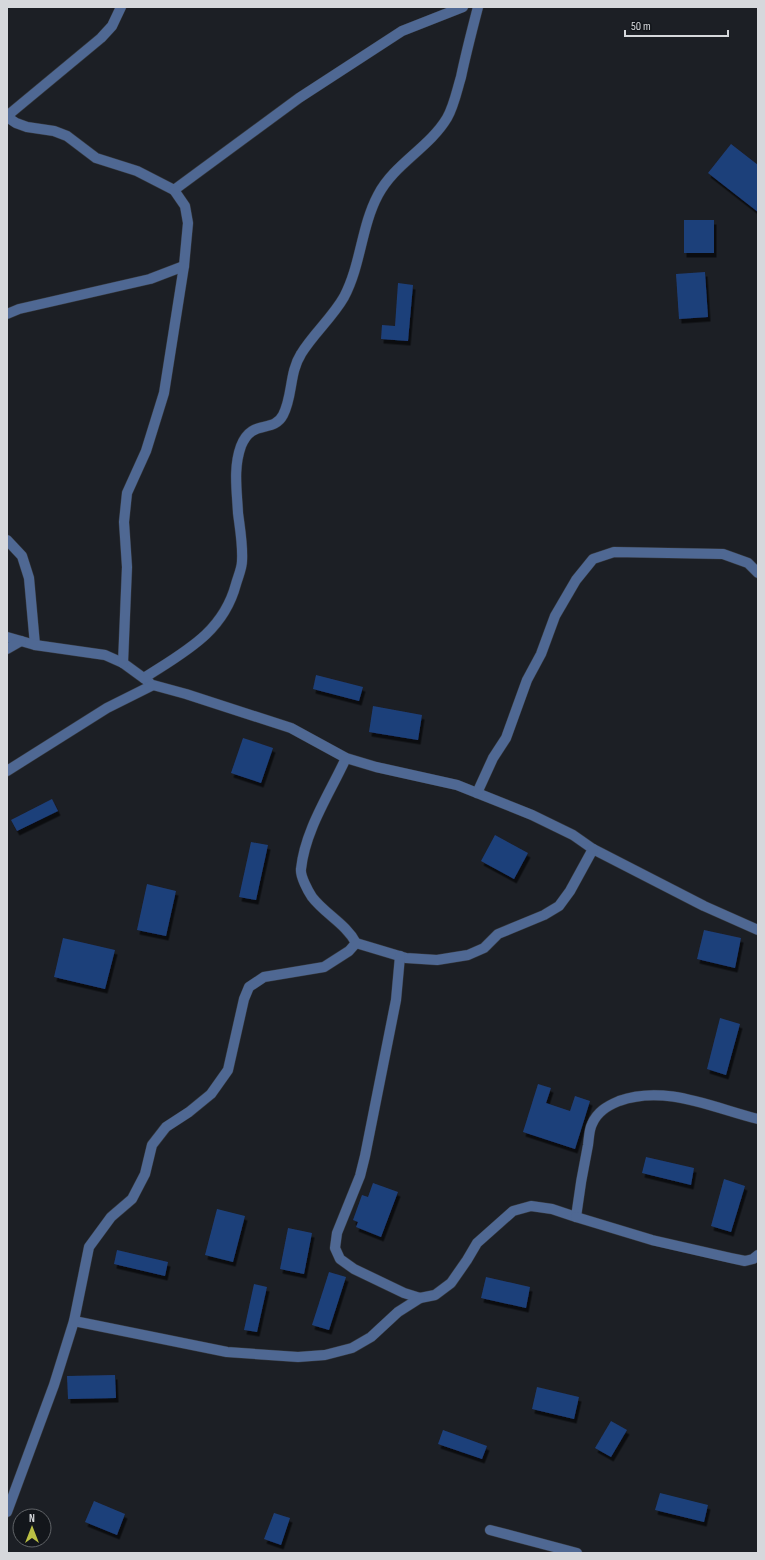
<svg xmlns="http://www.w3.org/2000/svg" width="765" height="1560" viewBox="0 0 765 1560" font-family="'Sofia Sans Condensed',sans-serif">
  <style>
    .building { fill: #1f3f7a; filter: url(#shadow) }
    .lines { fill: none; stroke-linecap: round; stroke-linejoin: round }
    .minor-casing { stroke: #36393f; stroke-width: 11 }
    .minor { stroke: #4f6893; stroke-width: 10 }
  </style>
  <defs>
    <filter id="shadow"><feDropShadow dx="2.5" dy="4.5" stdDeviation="0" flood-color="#0009"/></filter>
  </defs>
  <rect width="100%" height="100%" fill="#1c1f25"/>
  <g class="building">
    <path d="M731,144L758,165V212L708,173Z"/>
    <rect x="684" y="220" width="30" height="33"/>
    <path d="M705,272L708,317L679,319L676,274Z"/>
    <path d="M398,283L413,285L408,341L381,339L382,325L395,326Z"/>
    <path d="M316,675L363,687L359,701L313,689Z"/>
    <path d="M373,706L422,715L418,740L369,732Z"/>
    <path d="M243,738L273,748L261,783L231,773Z"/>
    <path d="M52,799L58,811L17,831L11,820Z"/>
    <path d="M495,835L528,853L514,879L481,861Z"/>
    <path d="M251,842L268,845L256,900L239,897Z"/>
    <path d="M147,884L176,891L166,936L137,930Z"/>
    <path d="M704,930L741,938L735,968L697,959Z"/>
    <path d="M63,938L115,950L105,989L54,977Z"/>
    <path d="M720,1018L740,1024L726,1075L707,1069Z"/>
    <path d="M538,1084L551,1088L546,1103L570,1111L575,1096L590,1101L575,1149L523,1132Z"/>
    <path d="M646,1157L694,1168L691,1185L642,1173Z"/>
    <path d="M724,1179L745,1186L731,1232L711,1226Z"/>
    <path d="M373,1183L398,1192L381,1237L356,1227L358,1222L353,1220L362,1195L368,1197Z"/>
    <path d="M217,1209L245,1216L233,1262L205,1255Z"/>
    <path d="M288,1228L312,1233L304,1274L280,1269Z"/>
    <path d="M117,1250L168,1262L165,1276L114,1264Z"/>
    <path d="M329,1272L346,1277L329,1330L312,1325Z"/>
    <path d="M486,1277L530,1287L526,1308L481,1298Z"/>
    <path d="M254,1284L267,1287L257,1332L244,1330Z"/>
    <path d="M115,1375L116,1398L68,1399L67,1376Z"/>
    <path d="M537,1387L579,1397L574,1419L532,1409Z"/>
    <path d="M611,1421L627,1430L611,1457L595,1448Z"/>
    <path d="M443,1430L487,1446L482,1459L438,1444Z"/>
    <path d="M660,1493L708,1505L704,1522L655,1510Z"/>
    <path d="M94,1501L125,1514L117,1535L85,1522Z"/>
    <path d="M274,1513L290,1518L281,1545L264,1539Z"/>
  </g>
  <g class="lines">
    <defs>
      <g id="minor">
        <path d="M7,116L101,38L112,26L121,7"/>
        <path d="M7,117L16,123L27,127L54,131L67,136L96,158L137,171L174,190L299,98L402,31L463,7"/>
        <path d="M7,314L19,309L150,279L184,266"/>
        <path d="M7,540L22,556L29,578L35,645"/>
        <path d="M7,637L35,645L105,655L123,663L149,682"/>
        <path d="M7,649L21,641"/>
        <path d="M123,663L127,567L124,522L127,493L146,451L164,393L184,266L188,223L185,206L174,190"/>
        <path d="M144,678C184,652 223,633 236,584C238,577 242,568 242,561C243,545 240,529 238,513C237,491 233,468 241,446C252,418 273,434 283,415C293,396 289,373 301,354C313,334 332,318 344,297C361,265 361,227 378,195C394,164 429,148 447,118C454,106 457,90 461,77C466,53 472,30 478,7"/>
        <path d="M7,771L107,708L153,685L186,694L291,728L346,758L376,767L457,785L532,815L573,835L593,849L704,906L758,930"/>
        <path d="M477,793L493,758L506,738L527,680L541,654L555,616L576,580L593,559L614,552L723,554L748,563L758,573"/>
        <path d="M356,943L406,958L437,960L468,955L484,948L498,934L544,915L559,906L570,891L593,849"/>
        <path d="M400,956L396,1000L365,1156L360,1176L337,1233L335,1248L340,1259L354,1269L404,1293L420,1298L435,1295L451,1283L467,1260L477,1243L513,1211L531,1206L552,1209L576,1217C579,1193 583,1169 588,1145C589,1138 589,1130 592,1124C597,1112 607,1106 619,1101C665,1084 713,1108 758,1119"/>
        <path d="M576,1217L652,1240L731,1258L745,1261L753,1259L758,1255"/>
        <path d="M74,1321L227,1352L298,1357L325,1355L352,1348L371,1337L398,1312L420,1298"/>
        <path d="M7,1512L54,1385L74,1321L89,1247L111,1217L132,1199L145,1174L152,1145L166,1127L189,1112L211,1094L228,1070L244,999L249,987L264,977L324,967L349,951L356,943C346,924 325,914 312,897C308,891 300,876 301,869C305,830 330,793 346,758"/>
        <path d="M490,1530L577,1553"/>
      </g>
    </defs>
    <use href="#minor" class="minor-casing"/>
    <use href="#minor" class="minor"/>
  </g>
  <rect width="765" height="1560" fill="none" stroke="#d6d8dc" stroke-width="16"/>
  <g transform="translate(32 1528)"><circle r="19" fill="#13161b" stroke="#616468"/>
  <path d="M0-3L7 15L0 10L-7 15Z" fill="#bbc044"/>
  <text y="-6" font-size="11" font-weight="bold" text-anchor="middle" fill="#d6d8dc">N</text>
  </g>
  <path d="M625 30v6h103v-6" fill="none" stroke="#d6d8dc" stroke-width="2"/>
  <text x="631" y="30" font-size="12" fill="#d6d8dc" stroke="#13161b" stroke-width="3" paint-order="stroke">50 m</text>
</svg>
